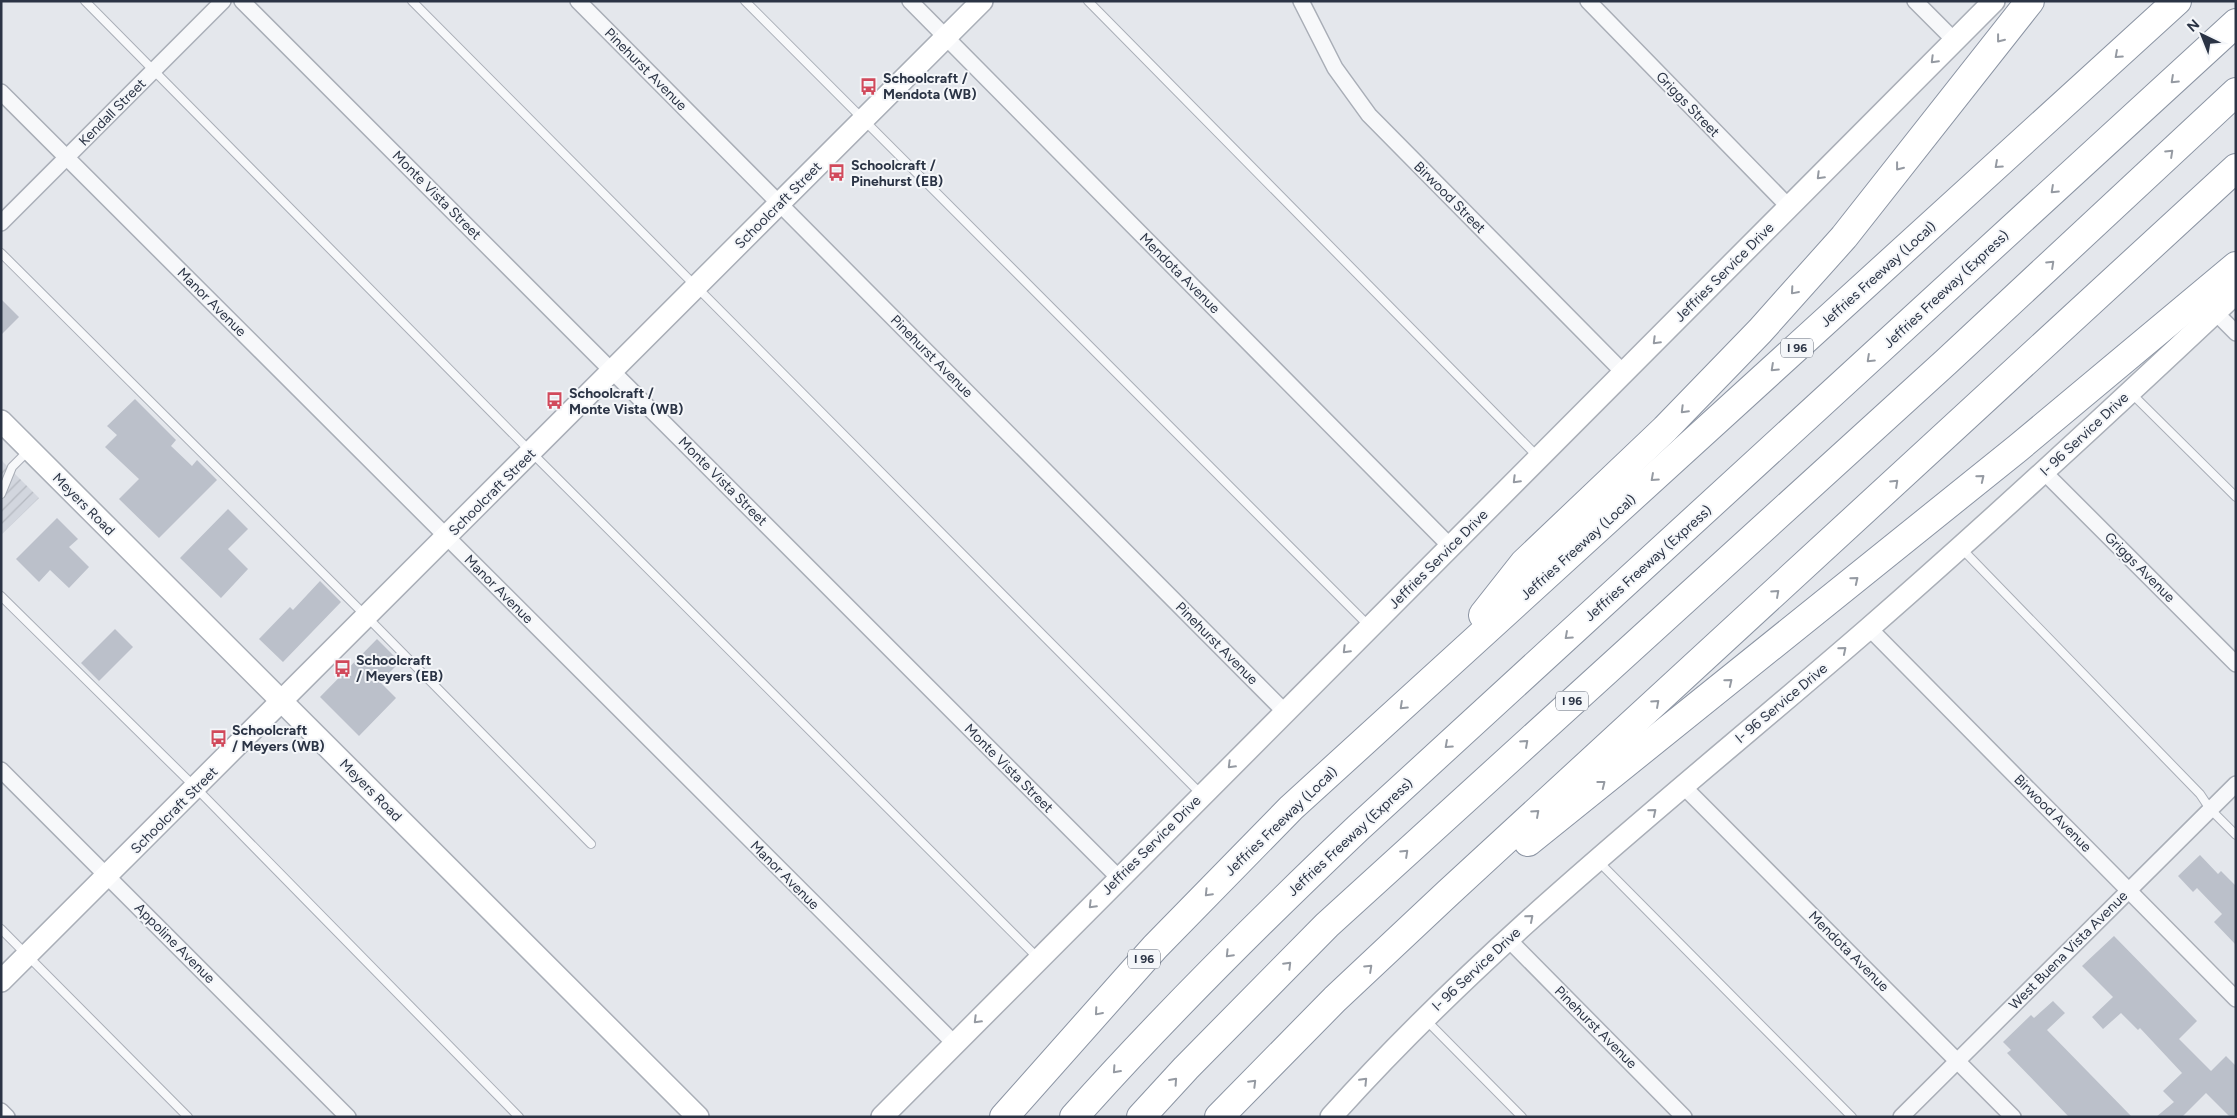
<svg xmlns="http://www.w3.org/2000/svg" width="2237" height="1118" viewBox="0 0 2237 1118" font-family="Figtree,sans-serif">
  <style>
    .industrial { fill: url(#industrial-furrows) }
    .building { fill: #bbc0ca }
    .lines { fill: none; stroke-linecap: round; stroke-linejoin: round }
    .lane-casing { stroke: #a9aeb7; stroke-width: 10 }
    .street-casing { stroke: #a9aeb7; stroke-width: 18 }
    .secondary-casing { stroke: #a9aeb7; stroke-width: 24 }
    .highway-casing { stroke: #8b94a3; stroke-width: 30 }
    .lane { stroke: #f7f8fa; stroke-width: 8 }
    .street { stroke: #f7f8fa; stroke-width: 15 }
    .secondary { stroke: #fff; stroke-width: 21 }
    .highway { stroke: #fff; stroke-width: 28 }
    .oneway { stroke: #959aa2 }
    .labels { text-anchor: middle; stroke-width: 4; stroke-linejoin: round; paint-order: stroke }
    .shield { fill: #f4f6f9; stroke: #676e7b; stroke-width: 1 }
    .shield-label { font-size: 12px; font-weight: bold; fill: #2b3445 }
    .street-label { font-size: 14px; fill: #2b3445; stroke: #f4f6f9 }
    .poi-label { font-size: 14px; font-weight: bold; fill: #2b3445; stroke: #f4f6f9; text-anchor: start }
  </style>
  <defs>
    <pattern id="industrial-furrows" width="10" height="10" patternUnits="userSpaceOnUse" patternTransform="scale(1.25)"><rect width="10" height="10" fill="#d2d6de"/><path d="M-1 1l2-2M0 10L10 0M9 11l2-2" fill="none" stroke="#b4b8c0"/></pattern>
  </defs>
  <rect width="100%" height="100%" fill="#e4e7ec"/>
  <path class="industrial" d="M1,460L39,498L1,535Z"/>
  <g class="building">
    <path d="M1,299L19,317L1,335Z"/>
    <path d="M135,399L176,440L171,446L192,466L197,460L217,480L159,538L119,499L139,479L105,447L117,435L107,426Z"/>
    <path d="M228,509L248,529L228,549L248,569L221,598L180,558Z"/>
    <path d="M57,518L78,539L69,547L89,567L69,588L50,570L39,582L16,559Z"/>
    <path d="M320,581L341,602L283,662L259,639L290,607L293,610Z"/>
    <path d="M115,629L133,647L99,681L81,663Z"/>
    <path d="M377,639L400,662L380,682L396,698L359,736L320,697Z"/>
    <path d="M2200,855L2218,874L2221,871L2236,886V945L2214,922L2222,914L2197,888L2193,892L2178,876Z"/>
    <path d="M2114,936L2197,1021L2179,1039L2211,1071L2226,1056L2236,1066V1117H2230L2206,1093L2182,1117H2156L2174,1102L2163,1091L2182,1073L2140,1028L2138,1030L2121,1013L2103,1029L2092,1017L2113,997L2082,966Z"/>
    <path d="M2053,1001L2065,1013L2047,1030L2132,1117H2069L2007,1053L2011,1050L2003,1042L2031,1015L2034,1018Z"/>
  </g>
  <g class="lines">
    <defs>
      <g id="lane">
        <path d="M85,1L531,452L1038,958"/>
        <path d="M412,1L1201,794"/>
        <path d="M745,1L1370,627"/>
        <path d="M1088,1L1538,457"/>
        <path d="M1,253L367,617L591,844"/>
        <path d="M2131,393L2236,497"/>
        <path d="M1,494L12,467L28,451"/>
        <path d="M1961,548L2200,794L2210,809L2236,835"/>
        <path d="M1,596L196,788L519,1117"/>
        <path d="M1598,861L1852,1117"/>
        <path d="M1,929L188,1117"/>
        <path d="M1426,1020L1522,1117"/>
      </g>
      <g id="street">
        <path d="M242,1L1119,878"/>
        <path d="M578,1L1285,712"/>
        <path d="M910,1L1450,546"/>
        <path d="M1301,1L1335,68L1369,115L1624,373"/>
        <path d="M1588,1L1789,207"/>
        <path d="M1915,1L1954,40"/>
        <path d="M1,92L954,1043"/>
        <path d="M1,223L223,1"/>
        <path d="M2215,312L2236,333"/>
        <path d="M2043,471L2236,664"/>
        <path d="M1869,628L2236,999"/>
        <path d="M1,770L348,1117"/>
        <path d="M1683,786L2013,1117"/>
        <path d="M1507,938L1684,1117"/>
        <path d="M1,1111L7,1117"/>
        <path d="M1901,1117L2236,784"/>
      </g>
      <g id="secondary">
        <path d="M1,421L698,1117"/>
        <path d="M1,981L982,1"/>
        <path d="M882,1117L1994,1"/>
        <path d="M1331,1117C1493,936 1685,788 1868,629C1993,520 2115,407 2236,293"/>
      </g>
      <g id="highway">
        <path d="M1483,615L1524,563L1665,429L1760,331L1844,237L2030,1"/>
        <path d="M1528,842L2018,448L2236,266"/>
        <path d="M1004,1117L1155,947L1291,808L2177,1"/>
        <path d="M1074,1117C1164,1016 1260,921 1358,828L2236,23"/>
        <path d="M1141,1117L1186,1068L1327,925L1946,362L2236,92"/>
        <path d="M1219,1117L1335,999L1448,893L2236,168"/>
      </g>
    </defs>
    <use href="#lane" class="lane-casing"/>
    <use href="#street" class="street-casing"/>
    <use href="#secondary" class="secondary-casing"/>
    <use href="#highway" class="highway-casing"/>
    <use href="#lane" class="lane"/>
    <use href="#street" class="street"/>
    <use href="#secondary" class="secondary"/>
    <use href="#highway" class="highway"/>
  </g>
  <defs><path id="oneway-chevron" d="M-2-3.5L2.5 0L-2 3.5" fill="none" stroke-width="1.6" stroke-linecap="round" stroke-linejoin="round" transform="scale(1.25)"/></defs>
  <g class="oneway">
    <use href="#oneway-chevron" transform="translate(2000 39) rotate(128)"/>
    <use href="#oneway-chevron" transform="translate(2118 55) rotate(138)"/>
    <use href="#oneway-chevron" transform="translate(1934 60) rotate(135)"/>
    <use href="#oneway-chevron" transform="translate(2174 80) rotate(137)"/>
    <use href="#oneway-chevron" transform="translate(2170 153) rotate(-43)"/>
    <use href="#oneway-chevron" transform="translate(1998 165) rotate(138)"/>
    <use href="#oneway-chevron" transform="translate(1899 167) rotate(128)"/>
    <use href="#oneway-chevron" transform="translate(1820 176) rotate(135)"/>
    <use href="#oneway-chevron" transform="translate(2054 190) rotate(137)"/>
    <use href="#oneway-chevron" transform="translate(2051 264) rotate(-43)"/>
    <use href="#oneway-chevron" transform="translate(1794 291) rotate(131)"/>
    <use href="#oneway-chevron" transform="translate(1656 341) rotate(135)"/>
    <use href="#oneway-chevron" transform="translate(1870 359) rotate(137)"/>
    <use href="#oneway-chevron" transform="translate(1774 368) rotate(137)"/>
    <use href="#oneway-chevron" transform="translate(1684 410) rotate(135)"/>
    <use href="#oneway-chevron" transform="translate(1654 478) rotate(138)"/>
    <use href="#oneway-chevron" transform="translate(1981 478) rotate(-39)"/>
    <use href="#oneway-chevron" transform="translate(1516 480) rotate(135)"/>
    <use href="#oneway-chevron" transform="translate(1895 483) rotate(-43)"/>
    <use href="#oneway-chevron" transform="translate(1855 580) rotate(-39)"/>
    <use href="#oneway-chevron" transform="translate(1776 593) rotate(-42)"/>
    <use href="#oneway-chevron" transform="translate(1568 636) rotate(138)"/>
    <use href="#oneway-chevron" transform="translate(1346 650) rotate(135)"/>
    <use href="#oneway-chevron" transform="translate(1843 650) rotate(-40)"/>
    <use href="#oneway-chevron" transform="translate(1729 682) rotate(-39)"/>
    <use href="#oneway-chevron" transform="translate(1656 703) rotate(-42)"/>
    <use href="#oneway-chevron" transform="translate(1403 706) rotate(137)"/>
    <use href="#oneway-chevron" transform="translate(1525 743) rotate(-42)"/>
    <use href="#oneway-chevron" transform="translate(1448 745) rotate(138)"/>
    <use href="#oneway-chevron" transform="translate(1231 765) rotate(135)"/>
    <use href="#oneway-chevron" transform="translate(1602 784) rotate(-38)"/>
    <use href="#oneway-chevron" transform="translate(1653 812) rotate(-40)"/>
    <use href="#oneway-chevron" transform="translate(1536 813) rotate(-42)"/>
    <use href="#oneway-chevron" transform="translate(1405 853) rotate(-43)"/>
    <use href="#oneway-chevron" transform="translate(1208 893) rotate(134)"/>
    <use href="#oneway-chevron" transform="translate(1092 905) rotate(135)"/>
    <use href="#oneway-chevron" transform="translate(1530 918) rotate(-41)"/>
    <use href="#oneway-chevron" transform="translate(1229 954) rotate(134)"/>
    <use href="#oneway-chevron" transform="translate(1288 965) rotate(-45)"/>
    <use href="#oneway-chevron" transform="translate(1369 968) rotate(-43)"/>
    <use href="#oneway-chevron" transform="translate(1098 1012) rotate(131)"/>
    <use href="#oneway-chevron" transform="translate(977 1020) rotate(135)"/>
    <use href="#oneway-chevron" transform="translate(1116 1070) rotate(132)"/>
    <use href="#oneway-chevron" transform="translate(1174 1081) rotate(-48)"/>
    <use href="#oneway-chevron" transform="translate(1364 1081) rotate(-46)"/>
    <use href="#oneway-chevron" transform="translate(1253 1083) rotate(-45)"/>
  </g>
  <defs>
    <symbol id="bus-bare" viewBox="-9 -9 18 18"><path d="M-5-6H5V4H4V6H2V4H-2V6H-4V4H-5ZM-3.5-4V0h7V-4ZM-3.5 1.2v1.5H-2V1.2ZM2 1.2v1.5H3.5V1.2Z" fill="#d1495b" stroke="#f4f6f9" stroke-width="2.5" paint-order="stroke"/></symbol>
  </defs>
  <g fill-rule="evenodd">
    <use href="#bus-bare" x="856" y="74" width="25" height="25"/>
    <use href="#bus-bare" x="824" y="160" width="25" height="25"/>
    <use href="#bus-bare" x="542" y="388" width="25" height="25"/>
    <use href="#bus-bare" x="330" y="656" width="25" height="25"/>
    <use href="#bus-bare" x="206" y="726" width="25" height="25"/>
  </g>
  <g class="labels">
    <g class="shield">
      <rect x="1781" y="338.5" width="32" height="19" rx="4"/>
      <rect x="1556" y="691.5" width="32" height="19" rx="4"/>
      <rect x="1128" y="949.5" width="32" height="19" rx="4"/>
    </g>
    <g class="shield-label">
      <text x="1797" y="352">I 96</text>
      <text x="1572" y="705">I 96</text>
      <text x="1144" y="963">I 96</text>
    </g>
    <g class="street-label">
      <text transform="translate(646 69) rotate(45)" y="5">Pinehurst Avenue</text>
      <text transform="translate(1688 104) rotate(46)" y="5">Griggs Street</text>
      <text transform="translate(112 112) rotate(-45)" y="5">Kendall Street</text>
      <text transform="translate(437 195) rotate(45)" y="5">Monte Vista Street</text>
      <text transform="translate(1450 197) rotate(45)" y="5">Birwood Street</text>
      <text transform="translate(778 205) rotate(-45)" y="5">Schoolcraft Street</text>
      <text transform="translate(1724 272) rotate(-45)" y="5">Jeffries Service Drive</text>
      <text transform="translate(1180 273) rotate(45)" y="5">Mendota Avenue</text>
      <text transform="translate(1878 274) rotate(-42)" y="5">Jeffries Freeway (Local)</text>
      <text transform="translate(1946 289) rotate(-43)" y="5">Jeffries Freeway (Express)</text>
      <text transform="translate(212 302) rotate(45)" y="5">Manor Avenue</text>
      <text transform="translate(932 356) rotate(45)" y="5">Pinehurst Avenue</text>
      <text transform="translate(2084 434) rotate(-43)" y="5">I- 96 Service Drive</text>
      <text transform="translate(723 481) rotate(45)" y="5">Monte Vista Street</text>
      <text transform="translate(492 492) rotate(-45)" y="5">Schoolcraft Street</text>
      <text transform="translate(84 504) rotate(45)" y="5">Meyers Road</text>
      <text transform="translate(1578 547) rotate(-42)" y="5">Jeffries Freeway (Local)</text>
      <text transform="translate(1438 559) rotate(-45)" y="5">Jeffries Service Drive</text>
      <text transform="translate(1648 563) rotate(-42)" y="5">Jeffries Freeway (Express)</text>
      <text transform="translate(2140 567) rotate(45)" y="5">Griggs Avenue</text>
      <text transform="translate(499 589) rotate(45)" y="5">Manor Avenue</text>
      <text transform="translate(1217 643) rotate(45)" y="5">Pinehurst Avenue</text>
      <text transform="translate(1781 703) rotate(-40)" y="5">I- 96 Service Drive</text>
      <text transform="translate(1009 768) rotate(45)" y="5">Monte Vista Street</text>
      <text transform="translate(371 790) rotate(45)" y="5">Meyers Road</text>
      <text transform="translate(174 810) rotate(-45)" y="5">Schoolcraft Street</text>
      <text transform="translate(2053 813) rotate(45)" y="5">Birwood Avenue</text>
      <text transform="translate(1281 821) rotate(-44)" y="5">Jeffries Freeway (Local)</text>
      <text transform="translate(1350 837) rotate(-43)" y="5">Jeffries Freeway (Express)</text>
      <text transform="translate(1151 845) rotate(-45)" y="5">Jeffries Service Drive</text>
      <text transform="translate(785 875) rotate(45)" y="5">Manor Avenue</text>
      <text transform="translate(175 943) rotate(45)" y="5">Appoline Avenue</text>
      <text transform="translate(2068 950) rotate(-45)" y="5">West Buena Vista Avenue</text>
      <text transform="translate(1849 951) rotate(45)" y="5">Mendota Avenue</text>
      <text transform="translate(1476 969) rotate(-43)" y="5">I- 96 Service Drive</text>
      <text transform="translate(1596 1027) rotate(45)" y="5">Pinehurst Avenue</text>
    </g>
    <g class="poi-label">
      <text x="883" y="83">Schoolcraft /<tspan x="883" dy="16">Mendota (WB)</tspan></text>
      <text x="851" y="170">Schoolcraft /<tspan x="851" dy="16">Pinehurst (EB)</tspan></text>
      <text x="569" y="398">Schoolcraft /<tspan x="569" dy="16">Monte Vista (WB)</tspan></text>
      <text x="356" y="665">Schoolcraft<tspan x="356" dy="16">/ Meyers (EB)</tspan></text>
      <text x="232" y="735">Schoolcraft<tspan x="232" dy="16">/ Meyers (WB)</tspan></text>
    </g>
  </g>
  <rect width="2237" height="1118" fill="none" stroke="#2b3445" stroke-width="5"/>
  <g transform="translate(2202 35) rotate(317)" stroke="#f4f6f9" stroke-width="4" paint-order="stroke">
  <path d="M0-4L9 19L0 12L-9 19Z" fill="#2b3445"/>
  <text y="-8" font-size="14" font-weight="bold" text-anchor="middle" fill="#2b3445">N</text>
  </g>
</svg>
